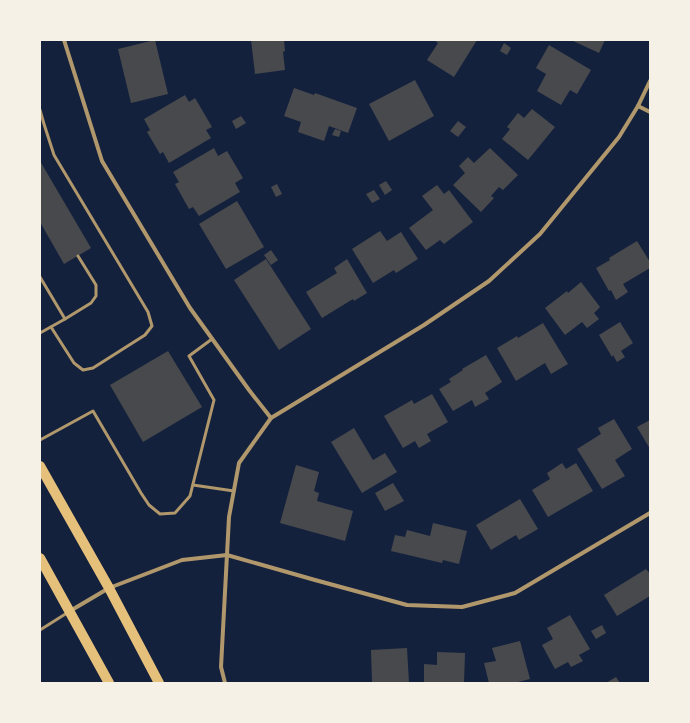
<svg xmlns="http://www.w3.org/2000/svg" width="690" height="723" viewBox="0 0 690 723" font-family="'Golos Text',sans-serif">
  <style>
    .building { fill: #48494c }
    .lines { fill: none; stroke-linecap: round; stroke-linejoin: round }
    .service { stroke: #b1986c; stroke-width: 3 }
    .minor { stroke: #b1986c; stroke-width: 4 }
    .primary { stroke: #e5c07b; stroke-width: 10 }
  </style>
  <rect width="100%" height="100%" fill="#14213d"/>
  <g class="building">
    <path d="M155,40L168,94L131,103L118,49Z"/>
    <path d="M251,40H284L285,51L283,52L285,70L255,74Z"/>
    <path d="M434,40H477L454,77L427,60L438,43Z"/>
    <path d="M571,40H605L599,53Z"/>
    <path d="M504,43L511,48L507,55L500,51Z"/>
    <path d="M549,45L591,70L577,94L570,90L561,105L537,91L546,74L536,68Z"/>
    <path d="M415,80L434,116L389,141L369,104Z"/>
    <path d="M294,88L314,95L315,93L357,108L348,133L329,126L324,141L298,132L301,122L284,116Z"/>
    <path d="M185,95L189,102L195,98L212,127L206,130L211,138L169,163L163,152L160,154L147,132L150,130L144,119Z"/>
    <path d="M532,109L555,127L528,160L502,139L510,129L507,127L518,113L524,118Z"/>
    <path d="M241,116L246,123L236,129L232,121Z"/>
    <path d="M458,121L466,127L458,137L450,131Z"/>
    <path d="M335,129L341,131L339,137L332,135Z"/>
    <path d="M214,148L218,156L227,151L243,178L235,183L240,192L199,216L193,207L189,209L175,184L179,182L173,172Z"/>
    <path d="M490,148L518,175L503,190L499,187L491,196L494,198L481,212L453,185L465,173L459,166L468,157L474,163Z"/>
    <path d="M40,161L91,248L64,264L40,222Z"/>
    <path d="M386,181L392,190L385,195L379,185Z"/>
    <path d="M277,184L282,194L276,197L271,187Z"/>
    <path d="M437,185L444,194L449,190L473,222L444,244L440,240L426,250L409,228L433,210L422,196Z"/>
    <path d="M374,190L380,199L372,203L366,194Z"/>
    <path d="M237,201L264,247L226,269L199,224Z"/>
    <path d="M380,231L387,241L401,232L418,259L396,273L394,270L373,283L352,249Z"/>
    <path d="M637,241L650,262V268L623,284L628,292L616,300L611,290L609,291L596,268L610,260L609,258Z"/>
    <path d="M271,250L278,260L271,265L264,255Z"/>
    <path d="M266,259L311,329L279,350L234,280Z"/>
    <path d="M347,259L367,293L354,301L353,299L322,318L306,292L337,273L334,268Z"/>
    <path d="M581,282L600,307L594,313L599,319L587,328L582,322L565,335L545,308L567,291L568,293Z"/>
    <path d="M620,322L633,343L621,351L625,357L617,362L613,355L612,357L599,335Z"/>
    <path d="M543,323L568,364L551,374L545,363L516,381L497,348L517,336L518,338Z"/>
    <path d="M168,351L202,407L143,442L110,385Z"/>
    <path d="M486,355L502,382L485,393L489,399L475,407L472,400L453,411L439,389L451,382L449,379L463,370L462,369Z"/>
    <path d="M432,394L448,422L427,434L431,441L419,448L415,441L403,448L384,416L412,400L414,404Z"/>
    <path d="M614,419L632,449L615,460L625,476L602,489L577,449L601,434L598,428Z"/>
    <path d="M650,420V449L637,427Z"/>
    <path d="M354,428L373,460L385,453L397,472L362,493L331,442Z"/>
    <path d="M562,463L566,469L576,463L593,491L548,517L532,490L550,479L547,473Z"/>
    <path d="M296,465L319,472L314,491L319,493L317,501L353,511L345,541L280,523Z"/>
    <path d="M393,483L404,501L385,511L375,493Z"/>
    <path d="M520,499L538,529L519,540L516,535L491,550L476,525Z"/>
    <path d="M433,523L467,531L459,564L443,560L442,563L391,551L395,535L405,537L407,530L430,536Z"/>
    <path d="M646,569L650,574V596L617,616L604,595Z"/>
    <path d="M570,615L590,649L579,655L583,661L571,667L568,662L555,669L542,645L553,639L547,628Z"/>
    <path d="M602,625L606,633L596,639L591,631Z"/>
    <path d="M520,641L530,679L514,683H489L484,663L496,661L492,648Z"/>
    <path d="M407,648L409,683H372L371,650Z"/>
    <path d="M437,652L465,653L464,683H424V664L437,665Z"/>
    <path d="M616,677L620,683H606Z"/>
  </g>
  <g class="lines">
    <g class="service">
      <path d="M40,110L44,124L54,155L148,312L152,326L145,335L93,368L83,370L74,363L51,327"/>
      <path d="M40,277L65,319L40,333"/>
      <path d="M65,319L91,303L96,296V285L78,256"/>
      <path d="M40,440L93,411L141,493L149,505L160,514L175,513L190,496L214,400L189,356L212,339"/>
      <path d="M193,485L234,491"/>
      <path d="M40,630L67,613"/>
    </g>
    <g class="minor">
      <path d="M64,40L102,161L190,308L249,390L271,418"/>
      <path d="M638,106L650,112"/>
      <path d="M70,611L109,588L143,575L182,560L227,555L315,580L407,605L462,607L515,593L650,513"/>
      <path d="M225,683L221,667L229,517L239,463L271,418L424,325L489,281L540,234L619,137L638,106L650,81"/>
    </g>
    <g class="primary">
      <path d="M40,466L109,588L159,683"/>
      <path d="M40,558L109,683"/>
    </g>
  </g>
  <rect width="690" height="723" fill="none" stroke="#f6f1e7" stroke-width="82"/>
</svg>
